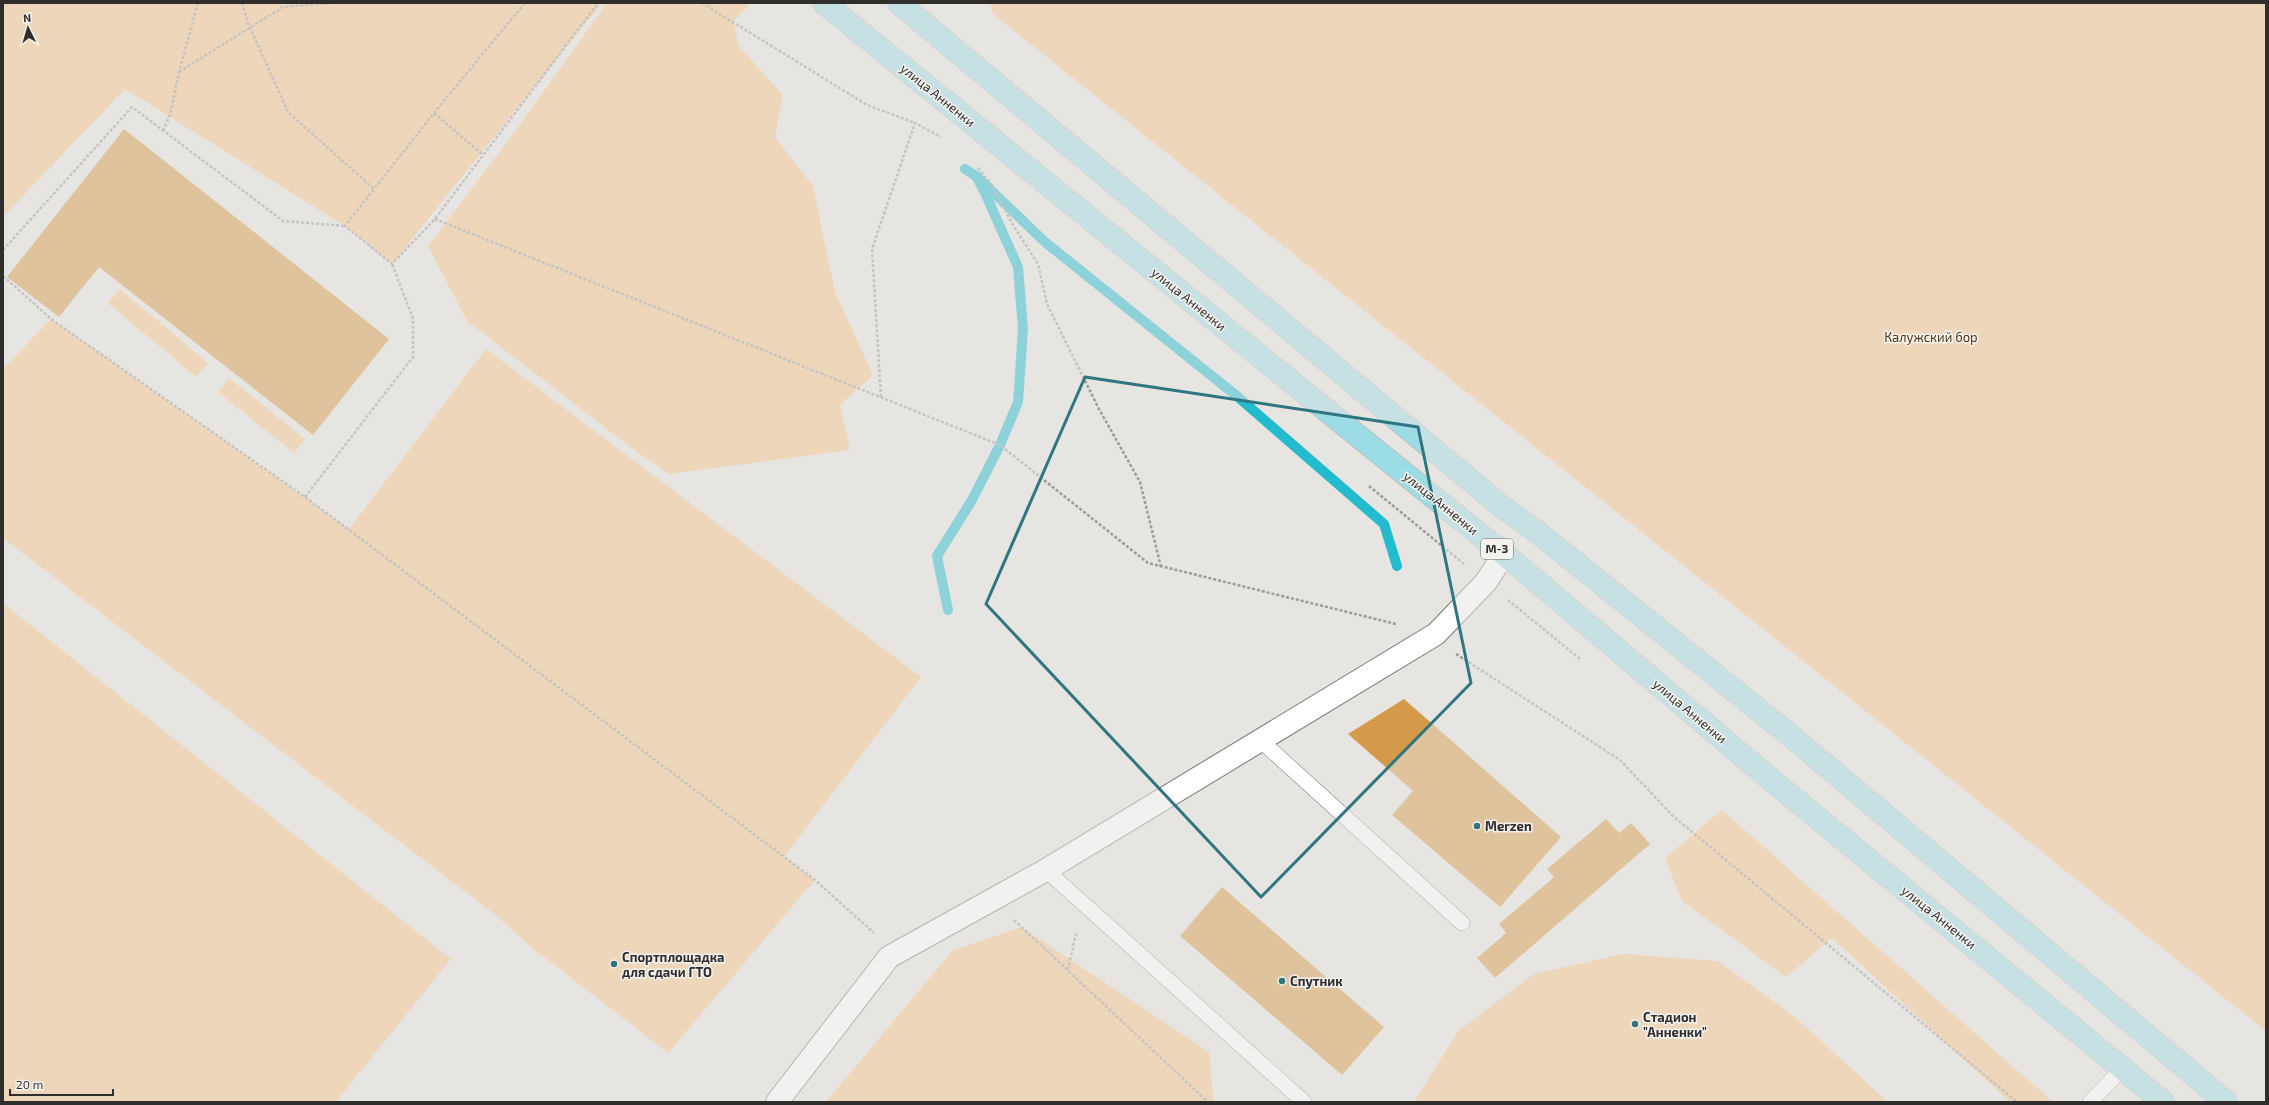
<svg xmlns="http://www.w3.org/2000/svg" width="2269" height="1105" viewBox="0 0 2269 1105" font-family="'Exo 2',sans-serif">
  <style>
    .green { fill: #f3c488 }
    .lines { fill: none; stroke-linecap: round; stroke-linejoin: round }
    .stream { stroke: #23bbce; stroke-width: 10 }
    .building { fill: #d49a49 }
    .service-casing { stroke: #797775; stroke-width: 16 }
    .minor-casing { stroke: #797775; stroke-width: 24 }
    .primary-casing { stroke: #c1c0c0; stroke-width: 24 }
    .path { stroke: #9c9b98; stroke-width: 2.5; stroke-dasharray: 3 2; stroke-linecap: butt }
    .service { stroke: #fff; stroke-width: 15 }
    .minor { stroke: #fff; stroke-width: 22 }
    .primary { stroke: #9bdce5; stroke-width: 22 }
    .marked { fill: none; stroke: #2f7681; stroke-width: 3; stroke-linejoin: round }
    .poi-dot { fill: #2f7681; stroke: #f4f2ef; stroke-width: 1.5 }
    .labels { text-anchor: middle; stroke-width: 3; stroke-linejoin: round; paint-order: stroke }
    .shield { fill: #f4f2ef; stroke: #6a6967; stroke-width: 1 }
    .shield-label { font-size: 12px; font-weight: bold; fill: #2f2e2d }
    .street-label { font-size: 13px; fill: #2f2e2d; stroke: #f4f2ef }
    .park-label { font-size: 13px; fill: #4d3513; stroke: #f4f2ef }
    .poi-label { font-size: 13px; font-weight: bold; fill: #2f2e2d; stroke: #f4f2ef; text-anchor: start }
  </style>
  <rect width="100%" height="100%" fill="#e7e5e2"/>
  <g class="green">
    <path d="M3,3H602L392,264L345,226L125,89L3,217Z"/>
    <path d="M607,3H751L734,20L738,45L783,95L775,137L813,186L835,292L873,375L840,405L850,450L669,474L629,446L467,321L428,246L508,141Z"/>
    <path d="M990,3H2266V1031L993,14Z"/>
    <path d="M120,289L208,363L196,377L108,303Z"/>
    <path d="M51,319L349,529L486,349L921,677L784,857L815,880L668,1053L530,946L498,917L3,538V369Z"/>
    <path d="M229,378L305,439L294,453L218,392Z"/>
    <path d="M3,603L451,959L336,1102H3Z"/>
    <path d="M1722,810L2053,1102H2010L1832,938L1786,977L1682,901L1665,858Z"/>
    <path d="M1021,927L1209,1052L1214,1102H826L952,951Z"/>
    <path d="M1623,954L1718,961L1795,1017L1888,1102H1414L1458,1031L1534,974Z"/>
  </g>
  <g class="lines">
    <g class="stream">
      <path d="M976,176L1045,242L1238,397L1384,524L1397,566"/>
      <path d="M948,610L937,556L972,500L1000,445L1018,402L1023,329L1018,267L985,193L976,176L965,169"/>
    </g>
  </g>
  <g class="building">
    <path d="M124,129L389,339L313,435L99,267L59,317L7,277Z"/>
    <path d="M1404,699L1561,837L1500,907L1392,815L1413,791L1348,734Z"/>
    <path d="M1606,819L1619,833L1631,823L1650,844L1495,978L1477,958L1506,933L1499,924L1554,877L1547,869Z"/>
    <path d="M1222,887L1384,1027L1342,1075L1180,936Z"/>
  </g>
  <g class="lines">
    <defs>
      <g id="service">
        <path d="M1259,739L1462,923"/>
        <path d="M1046,870L1304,1102"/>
        <path d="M2090,1102L2123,1068"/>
      </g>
      <path id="minor" d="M777,1102L889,957L1046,870L1436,634L1486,582L1504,554"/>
      <g id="primary">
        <path d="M824,3L1521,568L1770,779L2163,1102"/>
        <path d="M899,3L1501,506L1536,531L1786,732L2226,1102"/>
      </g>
    </defs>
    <use href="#service" class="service-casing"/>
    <use href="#minor" class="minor-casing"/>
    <use href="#primary" class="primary-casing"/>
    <g class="path">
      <path d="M242,3L250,28L288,112L374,189"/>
      <path d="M525,3L434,113L345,226L392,264L435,219L598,3"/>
      <path d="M702,3L867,105L915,123"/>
      <path d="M179,72L283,7L331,3"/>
      <path d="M434,113L483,155"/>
      <path d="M163,131L170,115L179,72L198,3"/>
      <path d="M978,168L992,185L1013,225L1038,264L1047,304L1099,409L1140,482L1161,567"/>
      <path d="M435,219L1000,445L1148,563L1396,624"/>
      <path d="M3,250L132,107L283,221L345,226"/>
      <path d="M3,276L51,319L305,497L815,880L874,933"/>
      <path d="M881,397L872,249L915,123L941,137"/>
      <path d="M1369,486L1464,564"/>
      <path d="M305,497L413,357V319L392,264"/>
      <path d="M1508,600L1580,659"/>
      <path d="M1456,654L1620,760L1673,816L2017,1102"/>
      <path d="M1014,920L1208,1102"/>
      <path d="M1068,970L1076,933"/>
    </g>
    <use href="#service" class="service"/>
    <use href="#minor" class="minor"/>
    <use href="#primary" class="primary"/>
  </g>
  <path d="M0 0H2269V1105H0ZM1085,377L1418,427L1471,683L1261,897L986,604Z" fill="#e7e5e2" fill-opacity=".55" fill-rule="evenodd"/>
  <path class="marked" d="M1085,377L1418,427L1471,683L1261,897L986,604Z"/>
  <g class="poi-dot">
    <circle cx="1477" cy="826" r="4"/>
    <circle cx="614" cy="964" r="4"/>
    <circle cx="1282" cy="981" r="4"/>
    <circle cx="1635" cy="1024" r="4"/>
  </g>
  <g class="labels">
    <rect class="shield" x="1481" y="539" width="32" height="20" rx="3"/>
    <g class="shield-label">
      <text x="1497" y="553">М-3</text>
    </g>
    <g class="street-label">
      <text transform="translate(938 95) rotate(39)" y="5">улица Анненки</text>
      <text transform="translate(1189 299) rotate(39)" y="5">улица Анненки</text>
      <text transform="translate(1441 503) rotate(39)" y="5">улица Анненки</text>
      <text transform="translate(1690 711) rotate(40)" y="5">улица Анненки</text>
      <text transform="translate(1939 917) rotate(39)" y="5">улица Анненки</text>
    </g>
    <g class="park-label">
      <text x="1931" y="342">Калужский бор</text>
    </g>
    <g class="poi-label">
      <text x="1485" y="831">Merzen</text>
      <text x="622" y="962">Спортплощадка<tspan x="622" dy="15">для сдачи ГТО</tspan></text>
      <text x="1290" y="986">Спутник</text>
      <text x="1643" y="1022">Стадион<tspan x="1643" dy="15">"Анненки"</tspan></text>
    </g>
  </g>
  <rect width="2269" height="1105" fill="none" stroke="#2f2e2d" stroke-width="8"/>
  <g transform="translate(28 28) rotate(355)" stroke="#f4f2ef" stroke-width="3" paint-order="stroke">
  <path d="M0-3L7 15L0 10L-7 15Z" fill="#2f2e2d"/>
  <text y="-6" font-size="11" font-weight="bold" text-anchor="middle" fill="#2f2e2d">N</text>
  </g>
  <path d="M10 1089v6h103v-6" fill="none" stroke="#2f2e2d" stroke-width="2"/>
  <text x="16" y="1089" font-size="12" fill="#2f2e2d" stroke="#f4f2ef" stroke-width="3" paint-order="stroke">20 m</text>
</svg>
